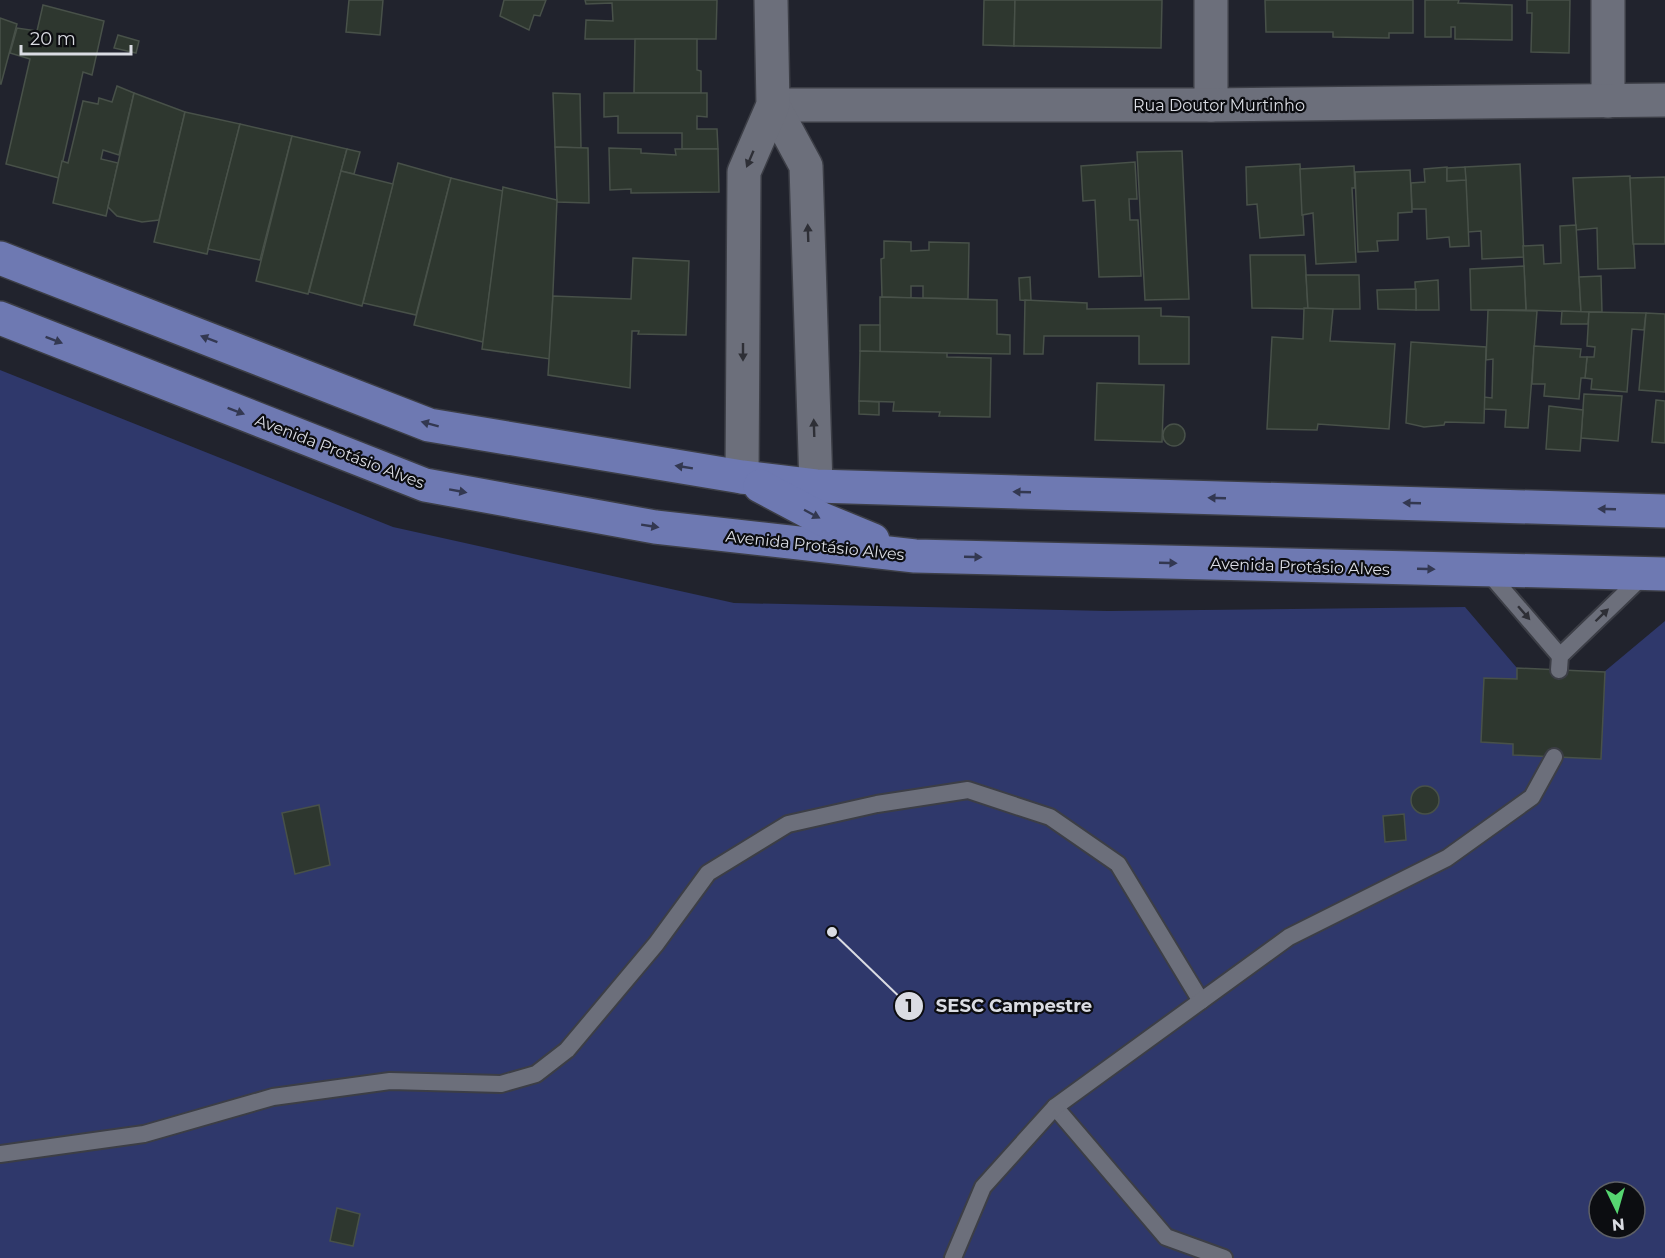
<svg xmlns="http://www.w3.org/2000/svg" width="1665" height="1258" viewBox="0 0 1665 1258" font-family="Montserrat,sans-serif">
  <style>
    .green { fill: #2f386b; fill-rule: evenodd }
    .building { fill: #2e372f; stroke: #485149; stroke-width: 1.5 }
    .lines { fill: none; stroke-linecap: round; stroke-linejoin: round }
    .service-casing { stroke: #3c3e46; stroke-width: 20 }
    .minor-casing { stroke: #3c3e46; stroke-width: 36 }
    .tertiary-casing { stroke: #3c3e46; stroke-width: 36 }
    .primary-casing { stroke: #3c3e46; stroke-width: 36 }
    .service { stroke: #6c6f7b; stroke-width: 16 }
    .minor { stroke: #6c6f7b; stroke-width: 33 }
    .tertiary { stroke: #6c6f7b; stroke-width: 33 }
    .primary { stroke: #6e79b2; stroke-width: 33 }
    .oneway { fill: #2e2f36 }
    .oneway2 { fill: #333851 }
    .labels { text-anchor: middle; stroke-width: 4.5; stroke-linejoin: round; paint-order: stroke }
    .street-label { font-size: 16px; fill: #dadce3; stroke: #0c0d11 }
    .leader { fill: none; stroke: #dadce3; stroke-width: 2 }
    .callout-dot { fill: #dadce3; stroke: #0c0d11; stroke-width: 2 }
    .mark-label { font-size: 18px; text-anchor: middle; font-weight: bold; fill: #111 }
    .callout-label { font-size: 18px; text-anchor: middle; font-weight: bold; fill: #dadce3; stroke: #0c0d11; stroke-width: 4.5; stroke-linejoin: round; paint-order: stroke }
  </style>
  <rect width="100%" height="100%" fill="#21232d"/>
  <path class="green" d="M0,370L393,527L734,603L1108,611L1465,607L1517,668L1604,672L1665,621V1258H0ZM1599,1192H1635V1228H1599Z"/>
  <g class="building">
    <path d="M349,0H383L380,35L346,32Z"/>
    <path d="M504,0H546L540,16L534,15L529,30L500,16Z"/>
    <path d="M585,0H717L716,39H585L586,20L613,21L612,3L586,4Z"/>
    <path d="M984,0H1015L1014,46L983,45Z"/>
    <path d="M1015,0H1162L1161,48L1014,46Z"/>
    <path d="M1265,0H1413V33H1389V38L1333,37V32H1266Z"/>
    <path d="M1425,0H1459L1458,3L1512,5V40L1455,39V27H1451V37H1425Z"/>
    <path d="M1527,0H1570L1569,53L1531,52L1532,13H1527Z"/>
    <path d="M43,5L104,21L92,75L83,72L59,178L6,164L30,59L10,53L17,28L37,31Z"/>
    <path d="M0,18L17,24L1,84H0Z"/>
    <path d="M118,35L139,41L136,53L114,48Z"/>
    <path d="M635,39H697V70L701,71V93H634Z"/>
    <path d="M117,86L134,93L119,155L103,150L101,159L118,163L106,216L53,203L62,161L68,163L83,101L98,104L99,98L112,102Z"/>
    <path d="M134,93L185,112L159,220L142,222L117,216L108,207Z"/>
    <path d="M553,93L580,94L581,148L555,147Z"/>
    <path d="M604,93H707V117L697,116V129H717L718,149H682V133H618V116L604,117Z"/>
    <path d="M185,112L240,124L207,254L154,242Z"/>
    <path d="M240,124L292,136L260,260L208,249Z"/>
    <path d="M292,136L347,149L308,294L256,281Z"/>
    <path d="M555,147L588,148L589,203L557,202Z"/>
    <path d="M609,148L641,149V153L676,155L675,149H718L719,192L631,193V189L610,190Z"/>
    <path d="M347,149L360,152L354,174L341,171Z"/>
    <path d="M1182,151L1189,299L1145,300L1137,152Z"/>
    <path d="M1135,162L1137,199H1129L1130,220H1138L1141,276L1099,277L1095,200L1083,201L1081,166Z"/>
    <path d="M398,163L451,178L416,315L363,303Z"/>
    <path d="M1300,164L1304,235L1260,238L1257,204L1247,205L1246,167Z"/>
    <path d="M1520,164L1524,257L1482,259L1481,231L1468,232L1465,167Z"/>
    <path d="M1354,166L1355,188H1352L1356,262L1316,264L1313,213L1302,215L1300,169Z"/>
    <path d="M1447,167V181L1466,180L1469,246L1450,247L1449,237L1427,239L1426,209H1412L1411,183L1425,182L1424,169Z"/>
    <path d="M1465,167L1466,180L1447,181V168Z"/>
    <path d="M1410,170L1412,212L1398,213V240L1377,241L1378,251L1358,252L1355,172Z"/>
    <path d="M341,171L393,184L362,306L309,292Z"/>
    <path d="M1630,176L1635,268L1598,269L1597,228L1576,230L1573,178Z"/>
    <path d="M1665,177V244H1633L1630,178Z"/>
    <path d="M451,178L503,191L483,342L414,325Z"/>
    <path d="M503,187L557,200L550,359L482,349Z"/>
    <path d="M1576,225L1581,312L1526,310L1523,246L1543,245L1544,264L1561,263L1560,226Z"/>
    <path d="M884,241L911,242V251L929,250V242L969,243L968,299L923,298V286H911V298L882,297L881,259L884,258Z"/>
    <path d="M1250,255H1305L1308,309L1252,308Z"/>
    <path d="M633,258L689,261L686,335L638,334L639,331H632L630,388L548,375L553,296L631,299Z"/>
    <path d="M1524,266L1526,310H1471L1470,269Z"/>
    <path d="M1306,275H1359L1360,309H1308Z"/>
    <path d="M1601,276L1602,312H1581L1579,277Z"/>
    <path d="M1030,277L1031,301L1020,300L1019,278Z"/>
    <path d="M1438,280L1439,310H1416L1415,282Z"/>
    <path d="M1416,289V310L1378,309L1377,290Z"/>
    <path d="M880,297L997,300V334L1010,335V354L880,352Z"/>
    <path d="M1025,300L1087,303V309L1161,308V316L1189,317V364H1139V336H1044L1043,354H1024Z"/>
    <path d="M1304,308L1333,309L1330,341L1395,344L1389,429L1318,424L1317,430L1267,429L1272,337L1303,339Z"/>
    <path d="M1488,310L1537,311L1528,428L1505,427L1506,410L1484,409V397L1492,398L1493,359L1486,360Z"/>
    <path d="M1562,311L1589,312L1588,324H1561Z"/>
    <path d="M1589,312L1646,313L1644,330L1632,329L1627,392L1591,389L1592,379L1585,378L1587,357H1594L1595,347L1587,346Z"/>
    <path d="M1646,313L1665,314V392L1639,390Z"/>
    <path d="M860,325H880V352L860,351Z"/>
    <path d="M1411,342L1486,347L1484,423L1445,422L1444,425L1424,427L1406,423Z"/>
    <path d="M1534,346L1581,349L1580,357H1587L1585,378H1581L1579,399L1544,396L1545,384H1532Z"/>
    <path d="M860,351L947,353V357L991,358L990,417L939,416L940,412L893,411L894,402L859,401Z"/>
    <path d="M1097,383L1164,385L1162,442L1095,440Z"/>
    <path d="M1584,394L1622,396L1618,441L1581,438Z"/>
    <path d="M1656,400L1665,401V443L1652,442Z"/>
    <path d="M859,401L879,402V415L859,414Z"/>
    <path d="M1549,406L1583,410L1580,451L1546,449Z"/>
    <circle cx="1174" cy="435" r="11"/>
    <path d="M1517,668L1605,672L1601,759L1513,755V744L1481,742L1484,678L1517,679Z"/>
    <circle cx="1425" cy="800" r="14"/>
    <path d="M319,805L330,865L295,874L282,813Z"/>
    <path d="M1404,814L1406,840L1385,842L1383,816Z"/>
    <path d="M337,1208L360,1214L353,1246L330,1241Z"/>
  </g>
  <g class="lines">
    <defs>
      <g id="service">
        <path d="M1487,571L1560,656"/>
        <path d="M1559,670L1560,656L1644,575"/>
        <path d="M1055,1107L1166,1237L1224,1258"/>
        <path d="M0,1154L144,1134L273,1097L390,1081L501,1084L536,1074L567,1050L656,944L708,873L788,824L877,804L968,790L1050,817L1118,864L1201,1001"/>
        <path d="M953,1258L983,1187L1055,1107L1289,937L1447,858L1532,797L1554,757"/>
      </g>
      <path id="minor" d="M1211,0V105"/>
      <g id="tertiary">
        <path d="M1608,101V0"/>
        <path d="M773,105H1211L1665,100"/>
        <path d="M773,105L806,166L816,486"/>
        <path d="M742,477L744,172L773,105L771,0"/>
      </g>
      <g id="primary">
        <path d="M0,258L429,425L742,477L816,486L1665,511"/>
        <path d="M0,318L425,485L655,527L915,556L1665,574"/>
        <path d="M760,486L822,519L873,540"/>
      </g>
    </defs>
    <use href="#service" class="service-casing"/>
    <use href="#minor" class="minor-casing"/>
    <use href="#tertiary" class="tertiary-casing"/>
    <use href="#primary" class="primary-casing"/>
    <use href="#service" class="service"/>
    <use href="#minor" class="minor"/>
    <use href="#tertiary" class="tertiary"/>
    <use href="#primary" class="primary"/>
  </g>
  <defs><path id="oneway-solid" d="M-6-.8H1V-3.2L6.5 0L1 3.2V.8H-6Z" transform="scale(1.5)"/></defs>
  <g class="oneway">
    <use href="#oneway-solid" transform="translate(750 159) rotate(113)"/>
    <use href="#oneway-solid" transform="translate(808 233) rotate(-92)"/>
    <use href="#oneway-solid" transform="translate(743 352) rotate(90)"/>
    <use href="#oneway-solid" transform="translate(814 428) rotate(-92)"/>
    <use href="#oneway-solid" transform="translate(1524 613) rotate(49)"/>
    <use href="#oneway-solid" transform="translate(1602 615) rotate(-44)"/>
  </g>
  <g class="oneway2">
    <use href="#oneway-solid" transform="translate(209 339) rotate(-159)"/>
    <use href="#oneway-solid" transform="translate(54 340) rotate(21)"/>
    <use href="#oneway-solid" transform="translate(236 411) rotate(21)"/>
    <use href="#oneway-solid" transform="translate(430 424) rotate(-165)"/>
    <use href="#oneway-solid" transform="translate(684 467) rotate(-171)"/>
    <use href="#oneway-solid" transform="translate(458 491) rotate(10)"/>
    <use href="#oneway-solid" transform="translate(1022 492) rotate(-178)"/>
    <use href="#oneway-solid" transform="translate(1217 498) rotate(-178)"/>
    <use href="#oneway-solid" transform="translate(1412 503) rotate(-178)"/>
    <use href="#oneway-solid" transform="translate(1607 509) rotate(-178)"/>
    <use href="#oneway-solid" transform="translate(812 514) rotate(28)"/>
    <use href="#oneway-solid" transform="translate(650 526) rotate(9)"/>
    <use href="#oneway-solid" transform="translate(973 557) rotate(2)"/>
    <use href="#oneway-solid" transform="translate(1168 563) rotate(2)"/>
    <use href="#oneway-solid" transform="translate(1426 569) rotate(2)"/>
  </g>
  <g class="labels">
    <g class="street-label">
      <text x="1219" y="111">Rua Doutor Murtinho</text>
      <text transform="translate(340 451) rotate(21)" y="6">Avenida Protásio Alves</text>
      <text transform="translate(815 545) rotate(6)" y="6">Avenida Protásio Alves</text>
      <text transform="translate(1300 566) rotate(2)" y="6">Avenida Protásio Alves</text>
    </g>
  </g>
  <path class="leader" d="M832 932L909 1006"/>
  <g class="callout-dot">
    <circle cx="832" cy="932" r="6"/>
    <circle cx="909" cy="1006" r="15"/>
  </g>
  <g class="mark-label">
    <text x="909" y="1012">1</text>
  </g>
  <g class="callout-label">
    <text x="1014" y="1012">SESC Campestre</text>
  </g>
  <g transform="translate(1617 1210) rotate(175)"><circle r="28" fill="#0c0d11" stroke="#5e6065" stroke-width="1.5"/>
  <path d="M0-4.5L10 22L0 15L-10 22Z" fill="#56d671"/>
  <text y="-9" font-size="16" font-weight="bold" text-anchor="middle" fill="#dadce3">N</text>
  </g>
  <path d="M21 45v9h110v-9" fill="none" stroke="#dadce3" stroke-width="3"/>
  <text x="30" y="45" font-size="18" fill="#dadce3" stroke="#0c0d11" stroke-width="4.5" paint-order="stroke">20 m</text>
</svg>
